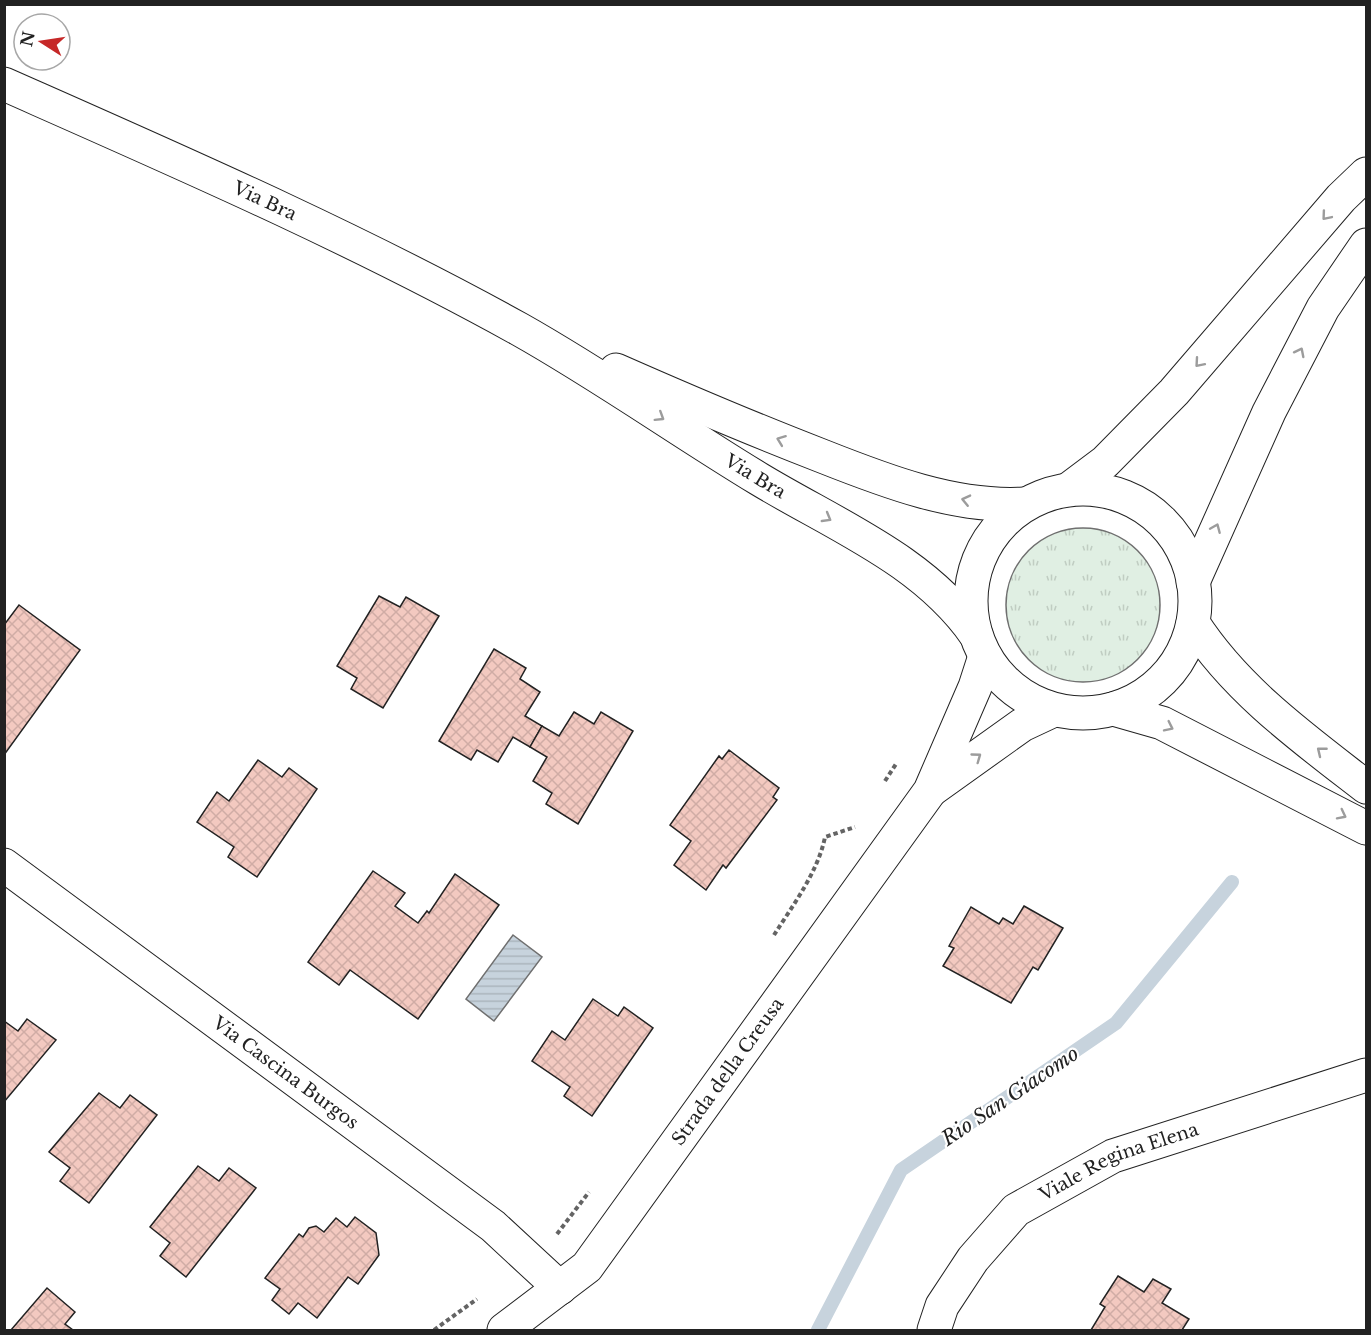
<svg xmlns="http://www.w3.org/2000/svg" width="1371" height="1335" viewBox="0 0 1371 1335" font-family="'Libre Baskerville',serif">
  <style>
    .grass { fill: url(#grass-tufts); stroke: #6f6f6f; stroke-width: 1.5 }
    .water { fill: url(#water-rules); stroke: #6f6f6f; stroke-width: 1.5 }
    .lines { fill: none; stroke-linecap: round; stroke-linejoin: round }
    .stream { stroke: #c7d3dd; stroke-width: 14 }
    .building { fill: url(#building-cross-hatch); stroke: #222; stroke-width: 1.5 }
    .minor-casing { stroke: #222; stroke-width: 35 }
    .major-casing { stroke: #222; stroke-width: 35 }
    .highway-casing { stroke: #222; stroke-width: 35 }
    .path { stroke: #646464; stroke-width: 4; stroke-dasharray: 4.5 3; stroke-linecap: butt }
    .minor { stroke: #fff; stroke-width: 33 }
    .major { stroke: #fff; stroke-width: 33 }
    .highway { stroke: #fff; stroke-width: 33 }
    .oneway { stroke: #9c9c9c }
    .labels { text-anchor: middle; stroke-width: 4.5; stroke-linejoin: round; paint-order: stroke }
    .street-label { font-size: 18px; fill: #222; stroke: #fff }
    .water-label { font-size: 20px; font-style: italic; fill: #222; stroke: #fff }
  </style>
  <defs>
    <pattern id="grass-tufts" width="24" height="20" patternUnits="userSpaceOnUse" patternTransform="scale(1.5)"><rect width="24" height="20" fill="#e0efe3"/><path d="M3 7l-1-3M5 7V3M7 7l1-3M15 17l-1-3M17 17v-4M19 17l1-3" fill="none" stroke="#c0cdc2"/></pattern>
    <pattern id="water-rules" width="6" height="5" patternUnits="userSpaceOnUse" patternTransform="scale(1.5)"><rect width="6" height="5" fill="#c7d3dd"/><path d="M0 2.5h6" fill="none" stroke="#abb5bd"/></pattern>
    <pattern id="building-cross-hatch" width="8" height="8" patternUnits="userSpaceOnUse" patternTransform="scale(1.5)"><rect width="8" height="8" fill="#f3c9c0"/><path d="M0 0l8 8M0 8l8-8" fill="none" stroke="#d0aca5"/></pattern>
  </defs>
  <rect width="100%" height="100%" fill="#fff"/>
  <circle class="grass" cx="1083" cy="605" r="77"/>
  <path class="water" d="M513,935L542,957L494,1021L466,999Z"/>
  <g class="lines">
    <path class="stream" d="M818,1330L901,1170L1116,1023L1232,882"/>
  </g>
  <g class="building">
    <path d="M379,596L400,607L406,597L439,616L383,708L351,689L357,678L337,666Z"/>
    <path d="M19,605L80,650L4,755V625Z"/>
    <path d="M494,649L526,668L520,679L540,692L525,716L542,726L530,747L513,737L498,762L477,750L471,760L439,741Z"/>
    <path d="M574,712L594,724L601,712L633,731L578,824L546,804L552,793L533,781L547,757L530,747L542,726L559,736Z"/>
    <path d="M729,750L779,788L773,797L777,800L726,868L723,865L706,890L674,865L691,841L670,825L719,756L722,759Z"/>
    <path d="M258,760L282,777L289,768L317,789L257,877L228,857L234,847L197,822L217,792L229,801Z"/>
    <path d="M373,871L405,893L395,906L418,923L427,911L429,913L455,874L499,905L418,1019L350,970L339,985L308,962Z"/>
    <path d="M1024,906L1063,928L1038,970L1033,967L1011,1003L943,966L954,948L949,946L971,907L999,924L1003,918L1013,924Z"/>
    <path d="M593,999L618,1016L624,1007L653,1028L592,1116L564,1096L570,1087L532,1061L552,1031L565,1040Z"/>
    <path d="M27,1019L56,1040L4,1102V1021L18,1031Z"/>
    <path d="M99,1093L120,1108L130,1095L157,1115L89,1203L60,1181L70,1168L49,1152Z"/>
    <path d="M198,1166L219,1181L229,1168L256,1188L186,1277L160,1256L170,1243L150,1227Z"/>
    <path d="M355,1217L376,1233L379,1255L358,1284L348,1277L317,1318L298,1303L289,1314L272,1300L280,1289L265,1278L299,1234L303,1237L309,1228L316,1226L324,1232L336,1218L347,1227Z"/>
    <path d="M1118,1276L1144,1292L1153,1279L1171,1289L1162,1303L1189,1319L1182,1330H1091L1105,1307L1100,1304Z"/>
    <path d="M47,1288L75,1312L65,1324L73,1330H11Z"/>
  </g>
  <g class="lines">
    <defs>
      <g id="minor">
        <path d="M931,790L1022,725L1054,710"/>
        <path id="s1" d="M4,865L493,1226L560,1288"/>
        <path id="s2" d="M504,1330L587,1267L930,791L975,687L985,656"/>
        <path id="s3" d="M934,1330L942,1306L973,1259L1016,1210L1113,1156L1366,1075"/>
      </g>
      <g id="major">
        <path id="s4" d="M4,84C178,161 353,237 519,329C601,375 678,430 759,479C835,525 924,560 976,635"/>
        <path d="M616,370C684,400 752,429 822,456C885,481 955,508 1024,504"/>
        <circle cx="1083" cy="601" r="112"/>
        <path d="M1193,623C1236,690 1304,739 1366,787"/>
        <path d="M1113,709L1162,723L1366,828"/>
      </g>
      <g id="highway">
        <path d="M1069,489L1105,462L1174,392L1341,198L1366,174"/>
        <path d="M1193,582L1269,412L1323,308L1366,245"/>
      </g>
    </defs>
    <use href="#minor" class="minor-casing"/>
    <use href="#major" class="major-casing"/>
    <use href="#highway" class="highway-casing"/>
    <g class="path">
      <path d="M885,781L896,764"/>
      <path d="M774,935C793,905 818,872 825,837L855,827"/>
      <path d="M557,1234L589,1192"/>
      <path d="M434,1330L477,1299"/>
    </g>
    <use href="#minor" class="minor"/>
    <use href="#major" class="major"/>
    <use href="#highway" class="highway"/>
  </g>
  <defs><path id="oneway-chevron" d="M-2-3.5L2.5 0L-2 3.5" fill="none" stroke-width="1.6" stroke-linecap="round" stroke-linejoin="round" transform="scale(1.5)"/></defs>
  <g class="oneway">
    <use href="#oneway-chevron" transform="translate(1326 216) rotate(130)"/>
    <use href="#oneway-chevron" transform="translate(1300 352) rotate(-63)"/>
    <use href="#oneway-chevron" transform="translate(1199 363) rotate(131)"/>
    <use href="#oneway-chevron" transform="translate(660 417) rotate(32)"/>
    <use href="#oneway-chevron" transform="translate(781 440) rotate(-159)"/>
    <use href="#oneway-chevron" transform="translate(966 500) rotate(-167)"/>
    <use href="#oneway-chevron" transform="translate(827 518) rotate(30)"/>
    <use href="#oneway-chevron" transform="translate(1216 528) rotate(-67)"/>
    <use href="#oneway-chevron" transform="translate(1169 727) rotate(26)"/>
    <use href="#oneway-chevron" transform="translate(1321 751) rotate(-141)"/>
    <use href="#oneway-chevron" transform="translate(977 757) rotate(-36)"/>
    <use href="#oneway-chevron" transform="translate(1342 815) rotate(27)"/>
  </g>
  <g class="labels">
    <g class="street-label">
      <text dy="6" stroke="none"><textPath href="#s4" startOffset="286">Via Bra</textPath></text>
      <text dy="6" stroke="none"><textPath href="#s4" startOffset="849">Via Bra</textPath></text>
      <text dy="6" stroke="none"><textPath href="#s2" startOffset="345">Strada della Creusa</textPath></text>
      <text dy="6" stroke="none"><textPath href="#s1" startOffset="350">Via Cascina Burgos</textPath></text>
      <text dy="6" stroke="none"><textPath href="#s3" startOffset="261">Viale Regina Elena</textPath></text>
    </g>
    <g class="water-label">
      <text transform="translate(1010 1096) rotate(-34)" y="7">Rio San Giacomo</text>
    </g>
  </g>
  <rect width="1371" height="1335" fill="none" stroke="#222222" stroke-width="12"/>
  <g transform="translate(42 42) rotate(282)"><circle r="28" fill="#ffffff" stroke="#a7a7a7" stroke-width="1.5"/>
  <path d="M0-4.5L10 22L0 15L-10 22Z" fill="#c62828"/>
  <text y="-9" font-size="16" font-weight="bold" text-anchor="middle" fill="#222222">N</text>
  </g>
</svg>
